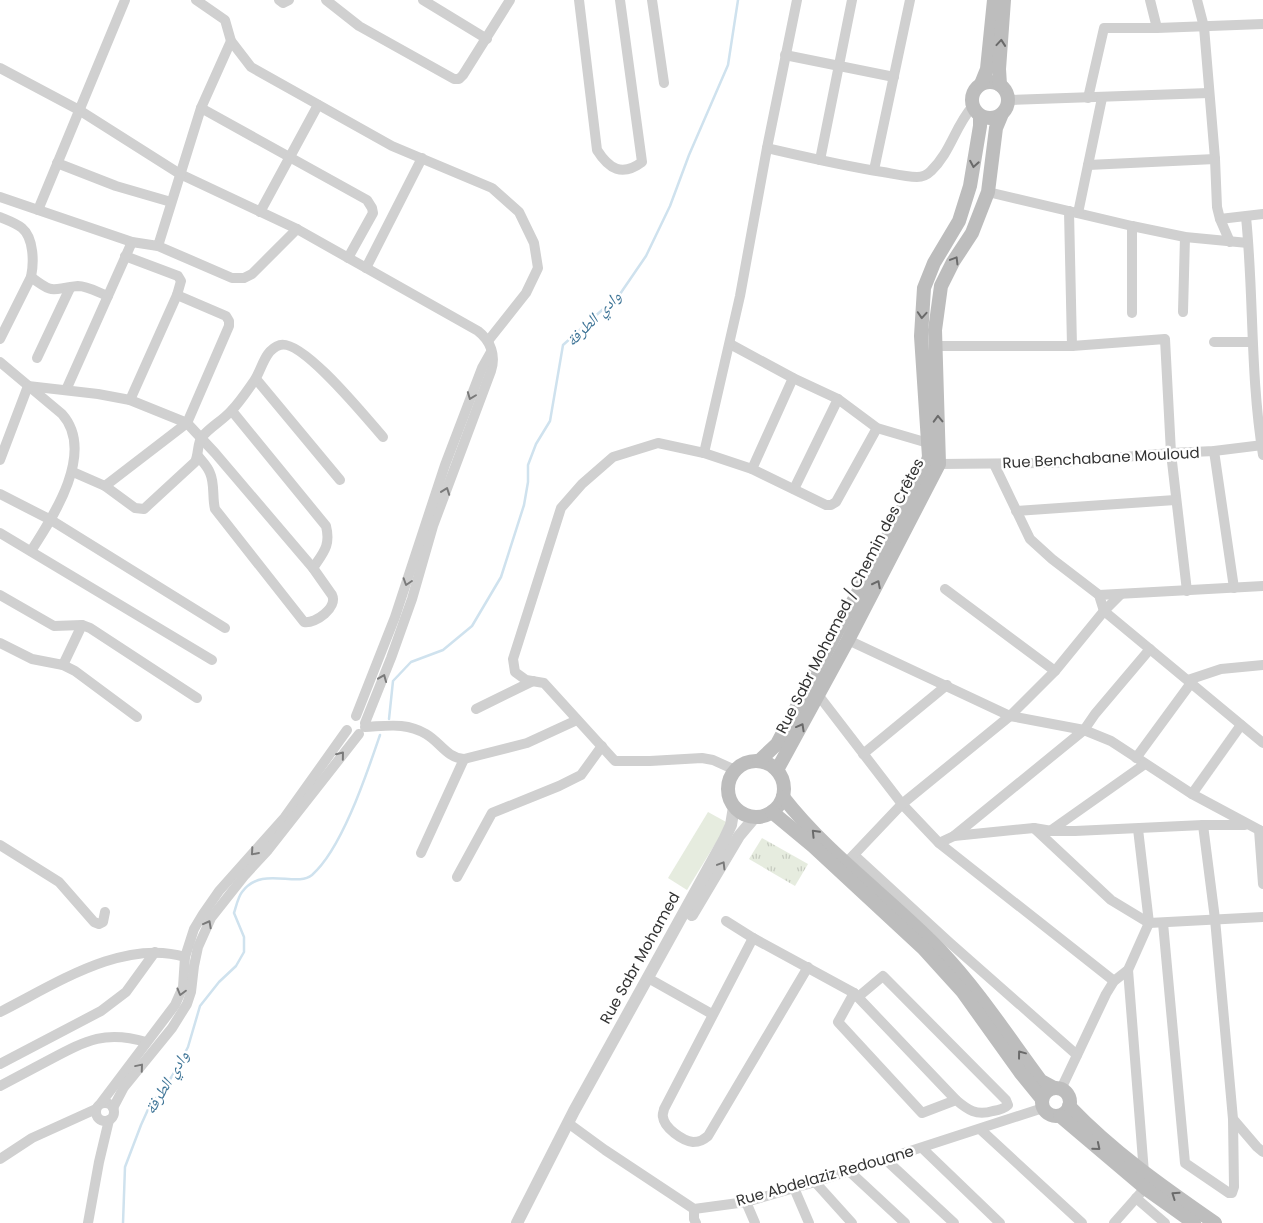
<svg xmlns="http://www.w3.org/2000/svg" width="1263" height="1223" viewBox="0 0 1263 1223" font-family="Poppins,'Noto Naskh Arabic',sans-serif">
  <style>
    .grass { fill: url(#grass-tufts) }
    .garden { fill: #e6ecdf }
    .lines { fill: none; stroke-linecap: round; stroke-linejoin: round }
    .stream { stroke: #cfe2ee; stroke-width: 2.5 }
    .minor { stroke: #d0d0d0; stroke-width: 10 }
    .tertiary { stroke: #d0d0d0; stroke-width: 12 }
    .secondary { stroke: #bdbdbd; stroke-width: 14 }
    .oneway { stroke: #6a6a6a }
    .oneway2 { stroke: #7a7a7a }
    .labels { text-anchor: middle; stroke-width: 5; stroke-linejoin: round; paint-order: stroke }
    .street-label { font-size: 15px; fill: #333; stroke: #fff }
    .water-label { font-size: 16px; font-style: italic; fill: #3f7597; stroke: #fff }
  </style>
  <defs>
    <pattern id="grass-tufts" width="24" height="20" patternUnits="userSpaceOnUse" patternTransform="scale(1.25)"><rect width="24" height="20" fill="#e6ecdf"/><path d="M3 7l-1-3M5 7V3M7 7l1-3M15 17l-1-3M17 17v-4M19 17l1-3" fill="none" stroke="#c6cbc0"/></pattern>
  </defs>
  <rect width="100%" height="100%" fill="#fff"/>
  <path class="grass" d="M762,838L808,864L795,886L749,859Z"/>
  <path class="garden" d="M708,812L728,823L687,890L668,878Z"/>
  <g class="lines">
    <g class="stream">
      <path d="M389,719L393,681L411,662L443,650L472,626L501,577L524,505L528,482V465L536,444L550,421L563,345L620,294L646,256L670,206L689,155L728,65L738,0"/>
      <path d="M123,1223L125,1167L141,1125L150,1105L164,1089L177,1068L188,1047L200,1006L219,982L236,966L244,952V937L234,913C236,907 238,897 242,892C262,865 296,888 312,875C342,849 367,773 380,735"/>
    </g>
    <g class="minor">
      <path d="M196,0L225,20L231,41L251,67L392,146L492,188L519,212L534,243L538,268L526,293L488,341"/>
      <path d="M279,0L283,3L289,0"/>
      <path d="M326,0L359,26L454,79H459L463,75L510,0"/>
      <path d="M423,0L487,39"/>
      <path d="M579,0L597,150C609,169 622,177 642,162L620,0"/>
      <path d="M652,0L664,83"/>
      <path d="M1150,0L1157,28"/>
      <path d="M1197,0L1204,27L1215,159L1217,207L1220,219L1230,242"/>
      <path d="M785,55L894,77"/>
      <path d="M0,68L79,110L180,174L297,229L478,331C491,341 496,356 491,371L433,526L412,599L391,658L365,723"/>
      <path d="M1088,98L1104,28H1157L1263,24"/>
      <path d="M1008,100L1209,93"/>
      <path d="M201,108L367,200L372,208L373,213L348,258"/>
      <path d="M767,148C806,157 844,166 883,172C894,174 906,177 917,177C922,177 927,175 931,171C950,153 955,127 972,107"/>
      <path d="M820,160L852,0"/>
      <path d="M57,163L116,186L171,202"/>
      <path d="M1088,165L1215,159"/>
      <path d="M874,170L910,0"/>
      <path d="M988,192L1132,226L1185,237L1248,243"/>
      <path d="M0,197L132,242L158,246L201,108L231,41"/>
      <path d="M38,210L125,0"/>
      <path d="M1069,211L1072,346"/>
      <path d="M260,212L318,105"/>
      <path d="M1078,213L1102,98"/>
      <path d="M0,217C7,220 16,223 22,228C34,238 34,263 31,277L0,339"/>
      <path d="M1246,217C1254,296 1250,376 1263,455"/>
      <path d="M1220,219L1263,214"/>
      <path d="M1132,226V313"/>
      <path d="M158,246L232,278H244L252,274L297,229"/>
      <path d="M125,256L178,276L181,281L177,295L130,400"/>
      <path d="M366,268L422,158"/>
      <path d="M31,277C56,296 51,288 78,286C88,286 99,293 108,296"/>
      <path d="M1183,312L1185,237"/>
      <path d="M1214,342H1252"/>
      <path d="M730,344L793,378L838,399L877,428L928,443"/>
      <path d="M935,346H1072L1165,339L1171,453L1187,591"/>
      <path d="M37,358L70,288"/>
      <path d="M0,362L62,414C96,452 53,517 31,551"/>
      <path d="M256,379L340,480"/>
      <path d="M66,390L132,242"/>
      <path d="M232,411L326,526C331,546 323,553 313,568"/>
      <path d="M1214,451L1234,588"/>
      <path d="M704,453L740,296L767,148L797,0"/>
      <path d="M0,460L28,386L98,394L130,400L187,423L215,453L313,568L332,595C338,607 316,624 304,622L215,509C212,497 215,484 210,473C208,467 202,461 198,456"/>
      <path d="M939,464L1052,463L1171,453L1214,451L1263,445"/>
      <path d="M994,464L1030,539L1052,559L1099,595L1104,611L1263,743"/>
      <path d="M752,469L793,378"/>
      <path d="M73,472L105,486L135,508L144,509L195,462C199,454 197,443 202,437C210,427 222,421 231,411C239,403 247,391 254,381C262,370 264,350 280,345C302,338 367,419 383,437"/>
      <path d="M105,486L187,423L229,326V321L226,316L177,295"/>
      <path d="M794,489L838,399"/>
      <path d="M0,494L51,520L225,628"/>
      <path d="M1016,511L1175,500"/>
      <path d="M0,533L212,660"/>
      <path d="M945,589L1055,671"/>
      <path d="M0,595L54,626L82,625L90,628L197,698"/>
      <path d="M1099,595L1263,586"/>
      <path d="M848,640L1010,716L1084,730L1111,741L1192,794L1263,832"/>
      <path d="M0,643L32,659L63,665L75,671L137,717"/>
      <path d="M63,665L82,625"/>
      <path d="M1188,680L1221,669L1263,665"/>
      <path d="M819,696L902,804L939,843L1114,981"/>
      <path d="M476,709L533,681"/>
      <path d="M356,716L395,617L445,465L482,368L491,352"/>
      <path d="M365,727C387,726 406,722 426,734C440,742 447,758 464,759L527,743L577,720"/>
      <path d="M863,754L947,685"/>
      <path d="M1136,758L1191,683"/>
      <path d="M735,770L713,760L702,758L650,761H615L544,683L526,680L515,672L513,659L561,508L582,484L613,457L658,443L704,453L752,469L826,505H831L836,502L877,428"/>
      <path d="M1192,794L1241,725"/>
      <path d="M1203,825L1215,919L1233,1119L1257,1147L1263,1152"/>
      <path d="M1034,828L1111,900L1149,923L1263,917"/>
      <path d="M1259,830L1263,884"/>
      <path d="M1050,831L1145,764"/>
      <path d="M954,836L1084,730L1095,714L1150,649"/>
      <path d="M939,843L954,836L1034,828L1052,831H1075L1203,825H1245"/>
      <path d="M0,845L59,882L94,922L99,924L103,922L105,912"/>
      <path d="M421,853L464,759"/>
      <path d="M854,855L950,943L1077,1055"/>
      <path d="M846,863L902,804L1010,716L1055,671L1104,611L1121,594"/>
      <path d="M457,877L492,813L559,786L581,775L602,746"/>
      <path d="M726,921L753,938L854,993L956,1100"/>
      <path d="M1163,923L1185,1163L1229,1193H1232L1234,1187L1233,1119"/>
      <path d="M753,938L664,1109C664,1111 662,1114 663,1117C664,1128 683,1141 693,1142C700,1142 703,1140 708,1136L808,967"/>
      <path d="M1128,970L1144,1173"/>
      <path d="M648,978L712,1014"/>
      <path d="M854,993L838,1022L922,1113L956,1100C968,1110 976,1116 993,1111C999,1110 1004,1109 1008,1105L1006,1100L883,976L858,997"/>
      <path d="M0,1012C54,985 123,938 185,957"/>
      <path d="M0,1064L101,1011L126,992L155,952"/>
      <path d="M0,1086C17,1077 34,1068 51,1059C87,1040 106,1030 146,1042"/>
      <path d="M1061,1089L1106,994L1114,981L1128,970L1149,923L1138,829"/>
      <circle cx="105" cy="1112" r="9"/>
      <path d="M101,1103L175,1005L183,987L185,957L194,929L203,914L219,891L285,817L347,730"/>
      <path d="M113,1108L124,1087L172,1028L187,1004L191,992L194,966L198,947L211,918L245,875L268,850L359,734"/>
      <path d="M568,1123L605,1150L694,1209L746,1202L815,1182L1043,1108"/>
      <path d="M980,1129L1082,1223"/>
      <path d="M922,1148L1000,1223"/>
      <path d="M0,1159L32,1138L96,1109"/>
      <path d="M885,1159L954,1223"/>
      <path d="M849,1171L905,1223"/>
      <path d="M815,1182L852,1223"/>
      <path d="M794,1188L809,1223"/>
      <path d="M1136,1198L1165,1223"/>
      <path d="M746,1202L755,1223"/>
      <path d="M694,1209V1219L696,1223"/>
      <path d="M88,1223L99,1162L109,1120"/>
      <path d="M1114,1223L1145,1188"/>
    </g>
    <g class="tertiary">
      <path d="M692,915L739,836L755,817"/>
      <path d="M517,1223L574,1111L724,840L731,825L734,807"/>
    </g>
    <g class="secondary">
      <circle cx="990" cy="100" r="18"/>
      <path d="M981,84L987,69L994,0"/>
      <path d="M1000,85L999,69L1004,0"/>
      <circle cx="756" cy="789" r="28"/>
      <path d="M759,761L777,744L927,463L929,457L921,336L924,288L934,263L959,221L970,186L980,126V116"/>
      <path d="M777,770L848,640L939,464L935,330L941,286L953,262L972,233L988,192L996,128L1001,116"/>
      <path d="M783,797C828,855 890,898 941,951C978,990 1009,1038 1041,1081L1054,1088"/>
      <path d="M772,812L813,846L923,948L962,991L1020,1072L1042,1099"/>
      <circle cx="1056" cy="1102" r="14"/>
      <path d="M1069,1106C1113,1152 1163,1187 1215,1223"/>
      <path d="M1060,1116L1145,1188L1194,1223"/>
    </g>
  </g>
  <defs><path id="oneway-chevron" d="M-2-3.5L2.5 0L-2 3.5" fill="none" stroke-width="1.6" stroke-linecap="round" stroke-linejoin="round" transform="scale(1.25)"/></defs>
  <g class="oneway">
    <use href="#oneway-chevron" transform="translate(1001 43) rotate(-85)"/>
    <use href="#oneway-chevron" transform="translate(974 164) rotate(100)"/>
    <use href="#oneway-chevron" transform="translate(955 260) rotate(-59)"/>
    <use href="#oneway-chevron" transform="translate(922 315) rotate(94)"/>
    <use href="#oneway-chevron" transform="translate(938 419) rotate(-92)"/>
    <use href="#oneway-chevron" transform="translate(877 584) rotate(-63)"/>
    <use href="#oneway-chevron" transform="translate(801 727) rotate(-61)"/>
    <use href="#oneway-chevron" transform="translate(815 833) rotate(-134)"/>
    <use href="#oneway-chevron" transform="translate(1021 1054) rotate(-127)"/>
    <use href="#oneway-chevron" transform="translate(1097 1147) rotate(40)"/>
    <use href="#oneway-chevron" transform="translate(1175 1195) rotate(-145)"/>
  </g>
  <g class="oneway2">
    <use href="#oneway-chevron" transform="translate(471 396) rotate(111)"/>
    <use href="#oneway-chevron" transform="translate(446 491) rotate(-70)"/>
    <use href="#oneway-chevron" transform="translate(407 582) rotate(108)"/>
    <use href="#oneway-chevron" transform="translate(383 678) rotate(-68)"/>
    <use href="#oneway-chevron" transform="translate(341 755) rotate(-51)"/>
    <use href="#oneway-chevron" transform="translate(254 852) rotate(131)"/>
    <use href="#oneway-chevron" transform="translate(722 865) rotate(-59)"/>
    <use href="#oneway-chevron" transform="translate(208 924) rotate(-62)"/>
    <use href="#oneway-chevron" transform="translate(181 992) rotate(105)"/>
    <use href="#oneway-chevron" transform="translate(140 1067) rotate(-50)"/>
  </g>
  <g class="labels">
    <g class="street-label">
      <text transform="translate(1101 458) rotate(-3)" y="5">Rue Benchabane Mouloud</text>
      <text transform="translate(850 596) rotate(-63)" y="5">Rue Sabr Mohamed / Chemin des Crêtes</text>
      <text transform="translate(640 958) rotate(-61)" y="5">Rue Sabr Mohamed</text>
      <text transform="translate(825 1176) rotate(-16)" y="5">Rue Abdelaziz Redouane</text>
    </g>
    <g class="water-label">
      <text transform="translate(593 318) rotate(-45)" y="6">وادي الطرفة</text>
      <text transform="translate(166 1082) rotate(-59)" y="6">وادي الطرفة</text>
    </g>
  </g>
</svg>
